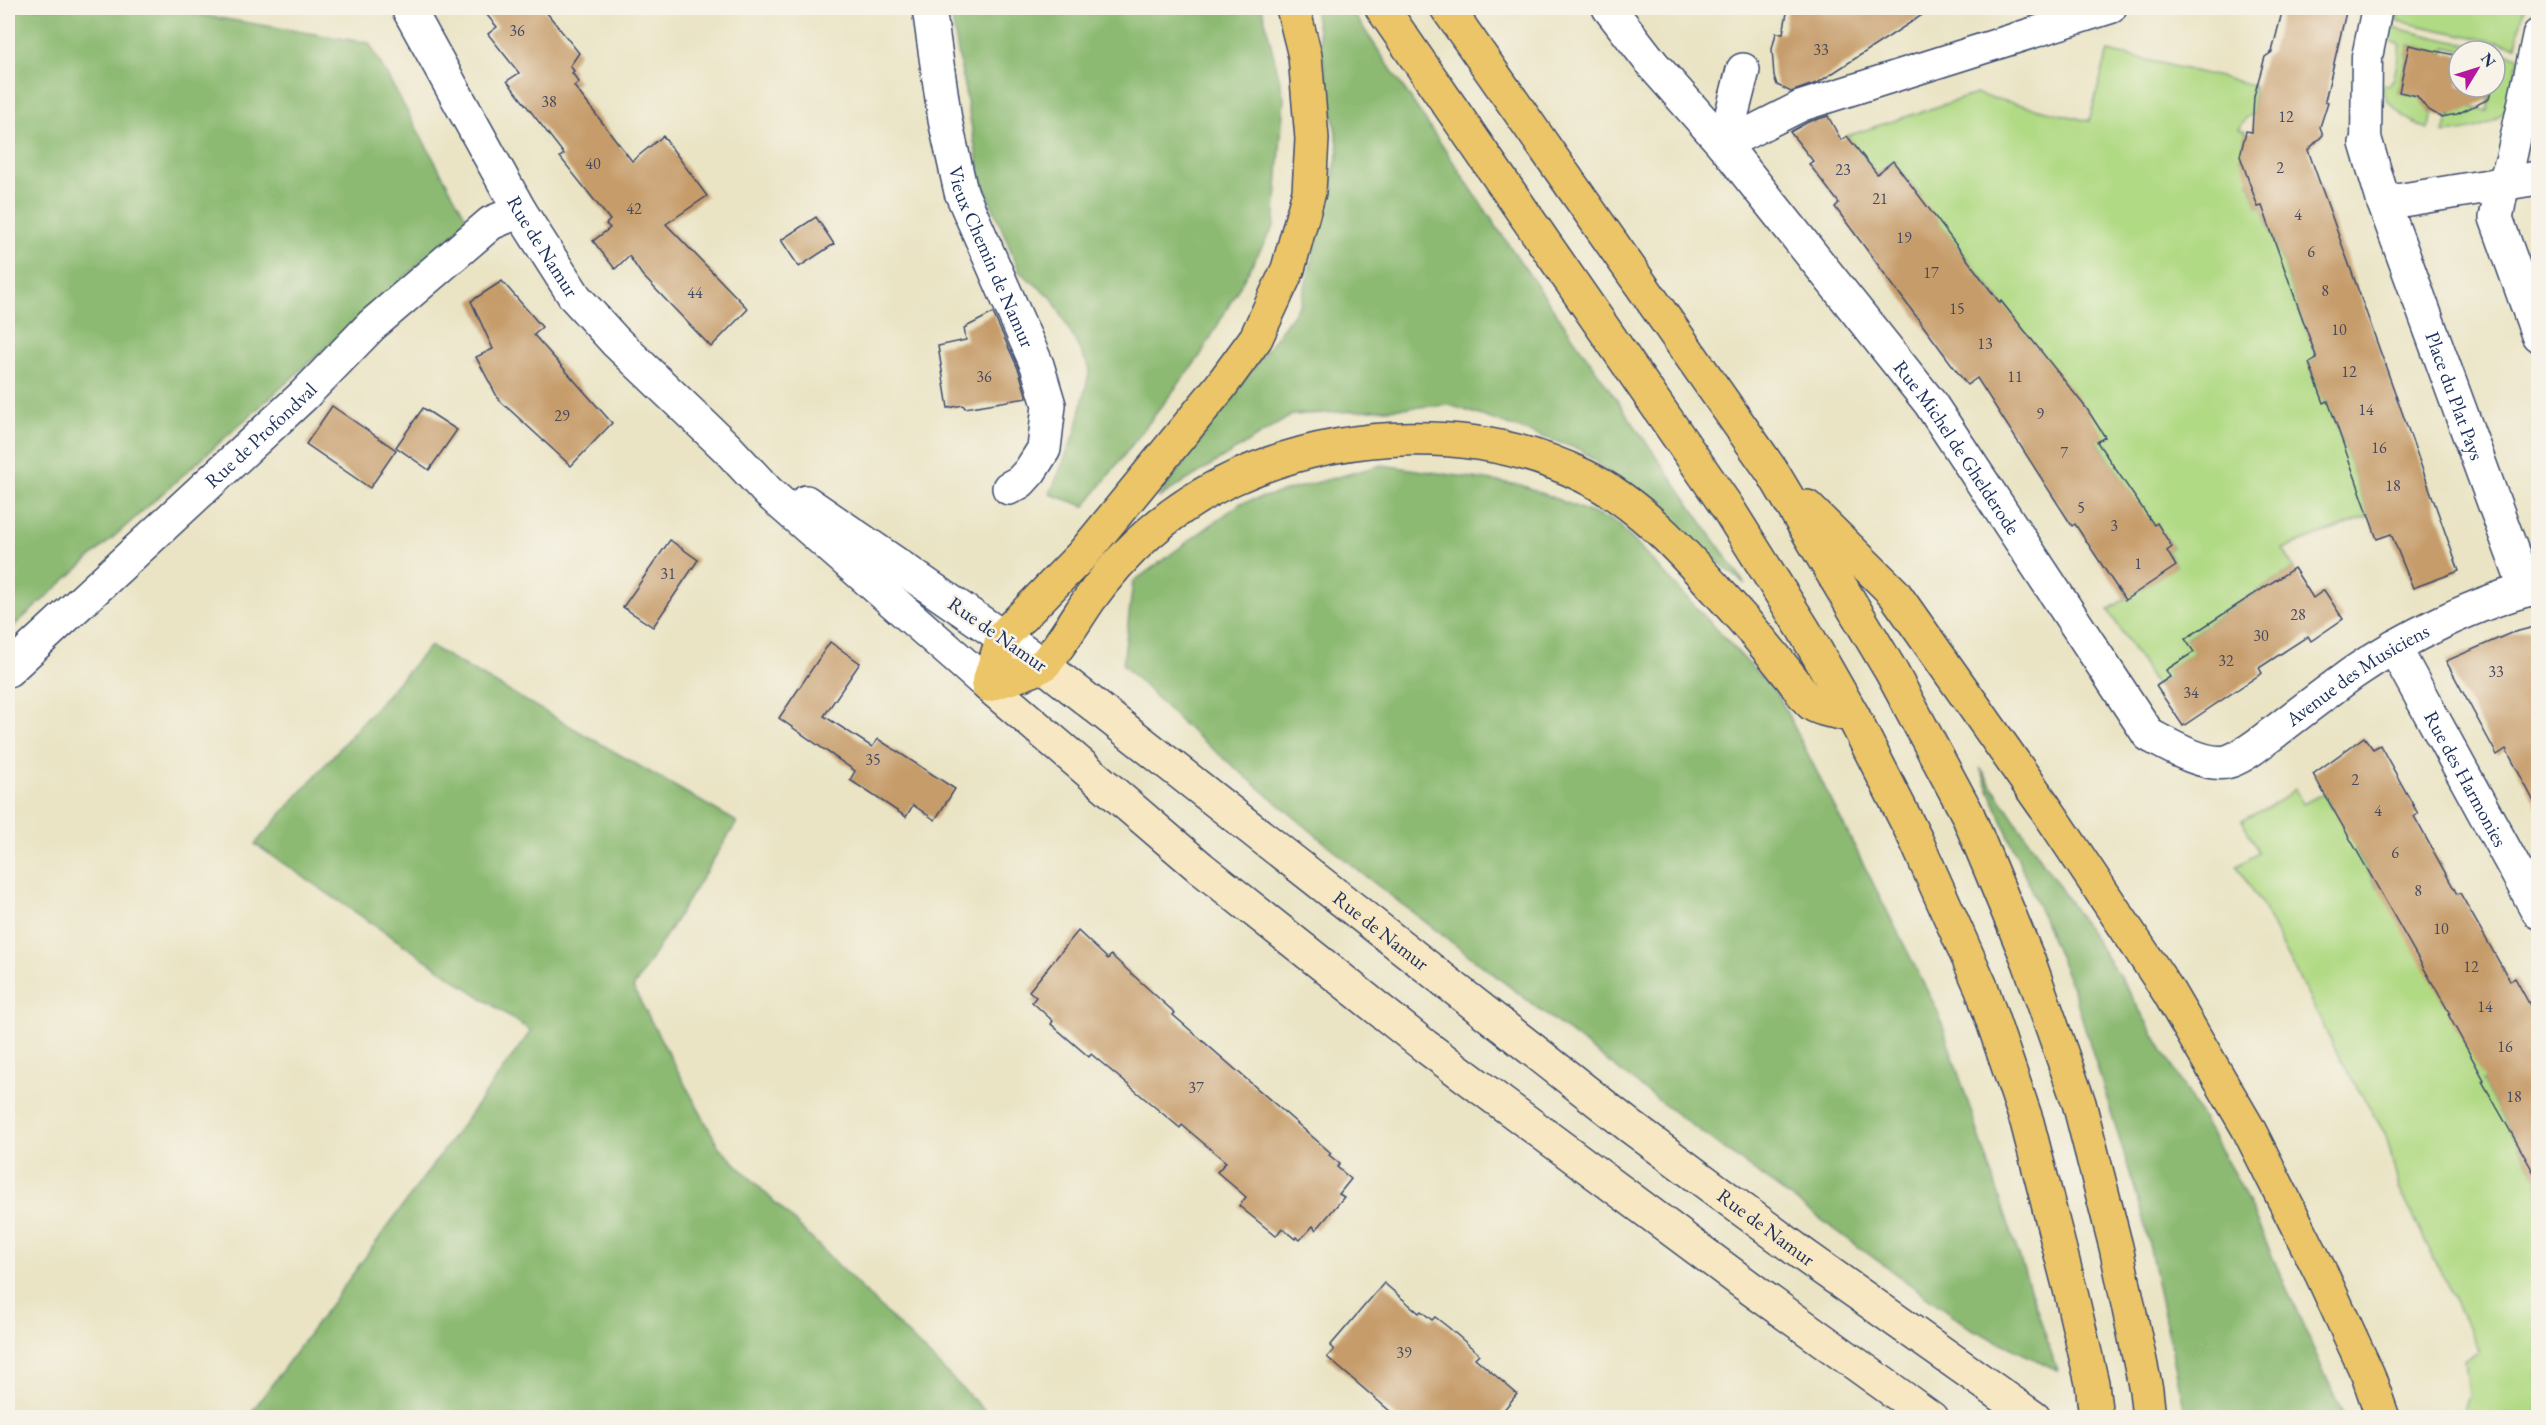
<svg xmlns="http://www.w3.org/2000/svg" width="2546" height="1425" viewBox="0 0 2546 1425" font-family="'EB Garamond',serif">
  <style>
    .green { fill: #b1da84; stroke: #668471; stroke-width: 1.5 }
    .forest { fill: #8cba72; stroke: #547468; stroke-width: 1.5 }
    .building { fill: #c69c6b }
    .lines { fill: none; stroke-linecap: round; stroke-linejoin: round }
    .pedestrian-casing { stroke: #3a4a6d; stroke-width: 33 }
    .minor-casing { stroke: #3a4a6d; stroke-width: 36 }
    .tertiary-casing { stroke: #3a4a6d; stroke-width: 36 }
    .secondary-casing { stroke: #3a4a6d; stroke-width: 36 }
    .trunk-casing { stroke: #3a4a6d; stroke-width: 36 }
    .pedestrian { stroke: #fff; stroke-width: 30 }
    .minor { stroke: #fff; stroke-width: 33 }
    .tertiary { stroke: #fff; stroke-width: 33 }
    .secondary { stroke: #f7e8c3; stroke-width: 33 }
    .trunk { stroke: #ecc569; stroke-width: 33 }
    .labels { text-anchor: middle; stroke-width: 5; stroke-linejoin: round; paint-order: stroke }
    .number-label { font-size: 16px; fill: #464a61 }
    .street-label { font-size: 20px; fill: #1b2f5e; stroke: #f7f3e8 }
  </style>
  <rect width="100%" height="100%" fill="#f7f3e8"/>
  <filter id="ink" filterUnits="userSpaceOnUse"><feTurbulence type="fractalNoise" baseFrequency=".0167" numOctaves="2"/><feDisplacementMap in="SourceGraphic" scale="12" xChannelSelector="R" yChannelSelector="G"/><feConvolveMatrix kernelMatrix="1 2 1 2 8 2 1 2 1" color-interpolation-filters="sRGB"/></filter>
  <filter id="wash" filterUnits="userSpaceOnUse"><feTurbulence type="fractalNoise" baseFrequency=".008" numOctaves="4" result="noise"/><feDisplacementMap in="SourceGraphic" scale="24" xChannelSelector="R" yChannelSelector="G"/><feGaussianBlur stdDeviation="1.35" result="paint"/><feColorMatrix in="noise" values="0 0 0 0 0 0 0 0 0 0 0 0 0 0 0 0 0 1.4 0 .05"/><feComposite in="paint" operator="in"/></filter>
  <g filter="url(#wash)">
    <rect width="100%" height="100%" fill="#eae4c5"/>
    <g class="green">
      <path d="M2400,8H2524L2516,46L2397,21Z"/>
      <path d="M2391,27L2520,57C2513,71 2514,88 2509,102C2500,127 2466,131 2444,133L2448,117L2470,107L2487,111L2492,87H2495V51H2463L2446,47L2444,53L2409,45L2399,92L2421,97L2423,104L2433,114L2428,129C2407,120 2388,108 2380,86L2389,85L2394,78L2401,44L2388,41Z"/>
      <path d="M2108,51L2254,85L2253,114L2246,118L2239,129L2246,131L2240,159L2253,162L2249,182L2258,207L2262,206L2317,359L2309,363L2324,403L2328,401L2369,516L2283,549L2294,568L2186,638L2194,652L2167,670L2170,677L2156,686L2108,610L2176,566L2167,551L2172,547L2157,524L2153,526L2029,338L1936,219L1911,202L1920,195L1893,161L1877,174L1847,136L1976,94L2089,121Z"/>
      <path d="M2295,789L2303,804L2324,793L2332,809L2337,807L2359,846L2355,849L2377,887L2379,886L2451,1013L2449,1014L2488,1077L2482,1081L2538,1180V1417H2461L2469,1396L2465,1360L2480,1352L2399,1188L2386,1135L2340,1059L2261,903L2237,866L2259,853L2242,820L2275,804Z"/>
    </g>
    <g class="forest">
      <path d="M8,8H183L195,14L369,43L468,221L8,631Z"/>
      <path d="M950,8H1262L1284,98L1274,226L1200,356L1085,506L1050,494L1076,431L1090,369L1052,298L1020,272L981,179Z"/>
      <path d="M1314,8H1350L1504,238L1745,584L1581,450L1450,405L1292,415L1158,498L1301,303L1339,150Z"/>
      <path d="M1382,465L1521,485L1617,523L1778,695L1938,1012L2057,1370L1970,1328L1675,1113L1360,872L1184,725L1123,665L1133,582L1241,503Z"/>
      <path d="M430,646L737,822L633,988L719,1147L991,1417H248L531,1031L255,844Z"/>
      <path d="M1980,768L2125,985L2240,1184L2344,1417H2186L2142,1212L2074,992Z"/>
    </g>
    <g id="blocks">
      <g class="building">
        <path d="M481,8H543L579,53L570,66L574,71L572,73L579,82L574,86L632,161L663,136L707,196L666,224L748,309L711,347L642,275L629,256L615,269L593,241L610,228L606,224L610,220L560,157L564,154L507,81L519,73L488,34L497,27Z"/>
        <path d="M1788,8H1933L1819,82L1791,92L1777,85L1774,76L1772,49L1776,33H1783Z"/>
        <path d="M2283,8H2347L2325,101L2328,102L2320,127L2323,135L2308,150L2459,571L2413,588L2391,534L2377,539L2328,401L2324,403L2309,363L2317,359L2262,206L2258,207L2240,156L2246,131L2252,132L2254,96L2265,57L2272,52Z"/>
        <path d="M2409,45L2459,56V87H2492L2489,99L2457,114L2441,117L2427,109L2417,96L2399,92Z"/>
        <path d="M1828,116L1841,140L1847,136L1877,174L1893,161L2000,303L2001,301L2087,409L2105,437L2097,442L2154,525L2157,523L2172,547L2167,551L2176,566L2125,600L2075,524L2072,526L1977,378L1967,385L1835,207L1839,203L1809,164L1813,161L1790,132L1808,122Z"/>
        <path d="M816,217L834,244L799,267L781,240Z"/>
        <path d="M502,281L542,327L534,335L612,423L571,466L499,400L476,357L493,349L471,301Z"/>
        <path d="M993,313L1019,371L1027,398L965,408L963,405L948,408L938,346L966,340L964,328Z"/>
        <path d="M332,406L396,450L370,488L306,444Z"/>
        <path d="M423,408L457,430L429,470L396,447Z"/>
        <path d="M670,540L698,560L653,627L623,607Z"/>
        <path d="M2294,568L2313,598L2324,590L2343,619L2311,641L2308,636L2259,668L2262,673L2183,726L2156,686L2170,677L2166,670L2194,652L2185,639Z"/>
        <path d="M2538,626V809L2506,749L2497,755L2446,661L2511,633Z"/>
        <path d="M830,642L860,663L824,716L872,747L878,739L955,789L935,820L913,805L906,817L850,780L855,771L779,718Z"/>
        <path d="M2364,737L2373,749L2380,745L2418,814L2414,816L2457,894L2460,893L2510,981L2515,978L2538,1020V1180L2482,1081L2484,1080L2448,1014H2450L2313,774Z"/>
        <path d="M1078,931L1108,959L1111,955L1175,1013L1173,1015L1331,1153L1329,1155L1340,1164L1337,1167L1351,1179L1339,1194L1344,1197L1316,1230L1313,1226L1300,1240L1296,1237L1295,1239L1282,1228L1276,1236L1239,1206L1246,1197L1217,1172L1226,1162L1182,1125L1180,1128L1091,1054L1089,1057L1051,1024L1053,1021L1032,1002L1036,997L1029,991Z"/>
        <path d="M1384,1283L1419,1313L1421,1311L1432,1320L1435,1317L1448,1327L1479,1354L1475,1358L1517,1394L1497,1418H1398L1327,1357L1334,1350L1330,1346Z"/>
      </g>
    </g>
  </g>
  <g filter="url(#ink)">
    <use href="#blocks" fill-opacity="0" stroke="#3a4a6d" stroke-width="1.5"/>
    <g class="lines">
      <defs>
        <g id="pedestrian">
          <path d="M2366,143L2367,57L2377,8"/>
          <path d="M1724,145L1801,106L2111,8"/>
          <path d="M2503,182L2511,159L2538,34"/>
        </g>
        <g id="minor">
          <path id="s1" d="M929,8L945,120L961,192L1037,365L1049,405L1044,449L1030,471L1020,482L1009,488"/>
          <path id="s2" d="M1609,8L1654,66L1724,145L1930,403L2149,735C2168,745 2203,766 2226,762C2243,758 2262,741 2276,731C2302,711 2327,692 2353,673C2403,638 2479,601 2538,587"/>
          <path id="s3" d="M2366,143L2384,203L2526,590"/>
          <path d="M1724,145L1743,70"/>
          <path d="M2503,182L2496,218L2538,335"/>
          <path d="M2384,203L2538,178"/>
          <path id="s4" d="M2394,647L2538,911"/>
          <path id="s5" d="M8,670L303,396L372,325L491,223L520,211"/>
        </g>
        <g id="tertiary">
          <path id="s6" d="M408,8L520,211L575,297L615,341L727,448L768,492L988,685"/>
          <path d="M806,502L1043,665"/>
        </g>
        <g id="secondary">
          <path id="s7" d="M1043,665L1631,1127L1805,1256L2034,1418"/>
          <path d="M988,685L1201,868L1425,1046L1753,1290L1931,1418"/>
        </g>
        <g id="trunk">
          <path d="M1382,8L1727,507L1804,630L1853,716L1916,840L1982,989L2027,1122L2071,1293L2092,1383L2096,1418"/>
          <path d="M1447,8L1773,473L1891,671L1967,813L2029,962L2079,1103L2116,1247L2146,1390L2149,1418"/>
          <path d="M1807,507L1894,593L2045,807L2168,991L2248,1128L2322,1275L2368,1375L2383,1418"/>
          <path d="M988,685C1001,680 1033,672 1043,665C1053,657 1080,613 1089,600C1127,547 1175,505 1234,478C1342,429 1477,423 1584,476C1643,505 1688,558 1731,606C1751,628 1770,651 1789,675C1796,683 1804,698 1812,704C1822,711 1841,712 1853,716"/>
          <path d="M988,685L1003,636L1083,554L1220,387L1256,338L1288,269L1309,192L1312,139L1305,56L1293,8"/>
        </g>
      </defs>
      <use href="#pedestrian" class="pedestrian-casing"/>
      <use href="#minor" class="minor-casing"/>
      <use href="#tertiary" class="tertiary-casing"/>
      <use href="#secondary" class="secondary-casing"/>
      <use href="#trunk" class="trunk-casing"/>
      <use href="#pedestrian" class="pedestrian"/>
      <use href="#minor" class="minor"/>
      <use href="#tertiary" class="tertiary"/>
      <use href="#secondary" class="secondary"/>
      <use href="#trunk" class="trunk"/>
    </g>
  </g>
  <g class="labels">
    <g class="number-label">
      <text x="517" y="36">36</text>
      <text x="1821" y="55">33</text>
      <text x="549" y="107">38</text>
      <text x="2286" y="122">12</text>
      <text x="593" y="169">40</text>
      <text x="2280" y="173">2</text>
      <text x="1843" y="175">23</text>
      <text x="1880" y="204">21</text>
      <text x="634" y="214">42</text>
      <text x="2298" y="220">4</text>
      <text x="1904" y="243">19</text>
      <text x="2311" y="257">6</text>
      <text x="1931" y="278">17</text>
      <text x="2325" y="296">8</text>
      <text x="695" y="298">44</text>
      <text x="1957" y="314">15</text>
      <text x="2339" y="335">10</text>
      <text x="1985" y="349">13</text>
      <text x="2349" y="377">12</text>
      <text x="984" y="382">36</text>
      <text x="2015" y="382">11</text>
      <text x="2366" y="415">14</text>
      <text x="2040" y="419">9</text>
      <text x="562" y="421">29</text>
      <text x="2379" y="453">16</text>
      <text x="2064" y="458">7</text>
      <text x="2393" y="491">18</text>
      <text x="2081" y="513">5</text>
      <text x="2114" y="531">3</text>
      <text x="2138" y="569">1</text>
      <text x="668" y="579">31</text>
      <text x="2298" y="620">28</text>
      <text x="2261" y="641">30</text>
      <text x="2226" y="666">32</text>
      <text x="2496" y="677">33</text>
      <text x="2191" y="698">34</text>
      <text x="873" y="765">35</text>
      <text x="2355" y="785">2</text>
      <text x="2378" y="816">4</text>
      <text x="2395" y="858">6</text>
      <text x="2418" y="896">8</text>
      <text x="2441" y="934">10</text>
      <text x="2471" y="972">12</text>
      <text x="2485" y="1012">14</text>
      <text x="2505" y="1052">16</text>
      <text x="1196" y="1093">37</text>
      <text x="2514" y="1102">18</text>
      <text x="1404" y="1358">39</text>
    </g>
    <g class="street-label">
      <text dy="7" stroke="none"><textPath href="#s6" startOffset="274">Rue de Namur</textPath></text>
      <text dy="7" stroke="none"><textPath href="#s1" startOffset="258">Vieux Chemin de Namur</textPath></text>
      <text dy="7" stroke="none"><textPath href="#s3" startOffset="268">Place du Plat Pays</textPath></text>
      <text dy="7" stroke="none"><textPath href="#s5" startOffset="345">Rue de Profondval</textPath></text>
      <text dy="7" stroke="none"><textPath href="#s2" startOffset="561">Rue Michel de Ghelderode</textPath></text>
      <text transform="translate(998 634) rotate(35)" y="7">Rue de Namur</text>
      <text dy="7" stroke="none"><textPath href="#s2" startOffset="1148">Avenue des Musiciens</textPath></text>
      <text dy="7" stroke="none"><textPath href="#s4" startOffset="150">Rue des Harmonies</textPath></text>
      <text dy="7" stroke="none"><textPath href="#s7" startOffset="430">Rue de Namur</textPath></text>
      <text dy="7" stroke="none"><textPath href="#s7" startOffset="916">Rue de Namur</textPath></text>
    </g>
  </g>
  <rect width="2546" height="1425" fill="none" stroke="#f7f3e8" stroke-width="30"/>
  <g transform="translate(2477 69) rotate(52)"><circle r="28" fill="#f7f3e8" stroke="#9fa5b1" stroke-width="1.5"/>
  <path d="M0-4.5L10 22L0 15L-10 22Z" fill="#b5179e"/>
  <text y="-9" font-size="16" font-weight="bold" text-anchor="middle" fill="#1b2f5e">N</text>
  </g>
</svg>
